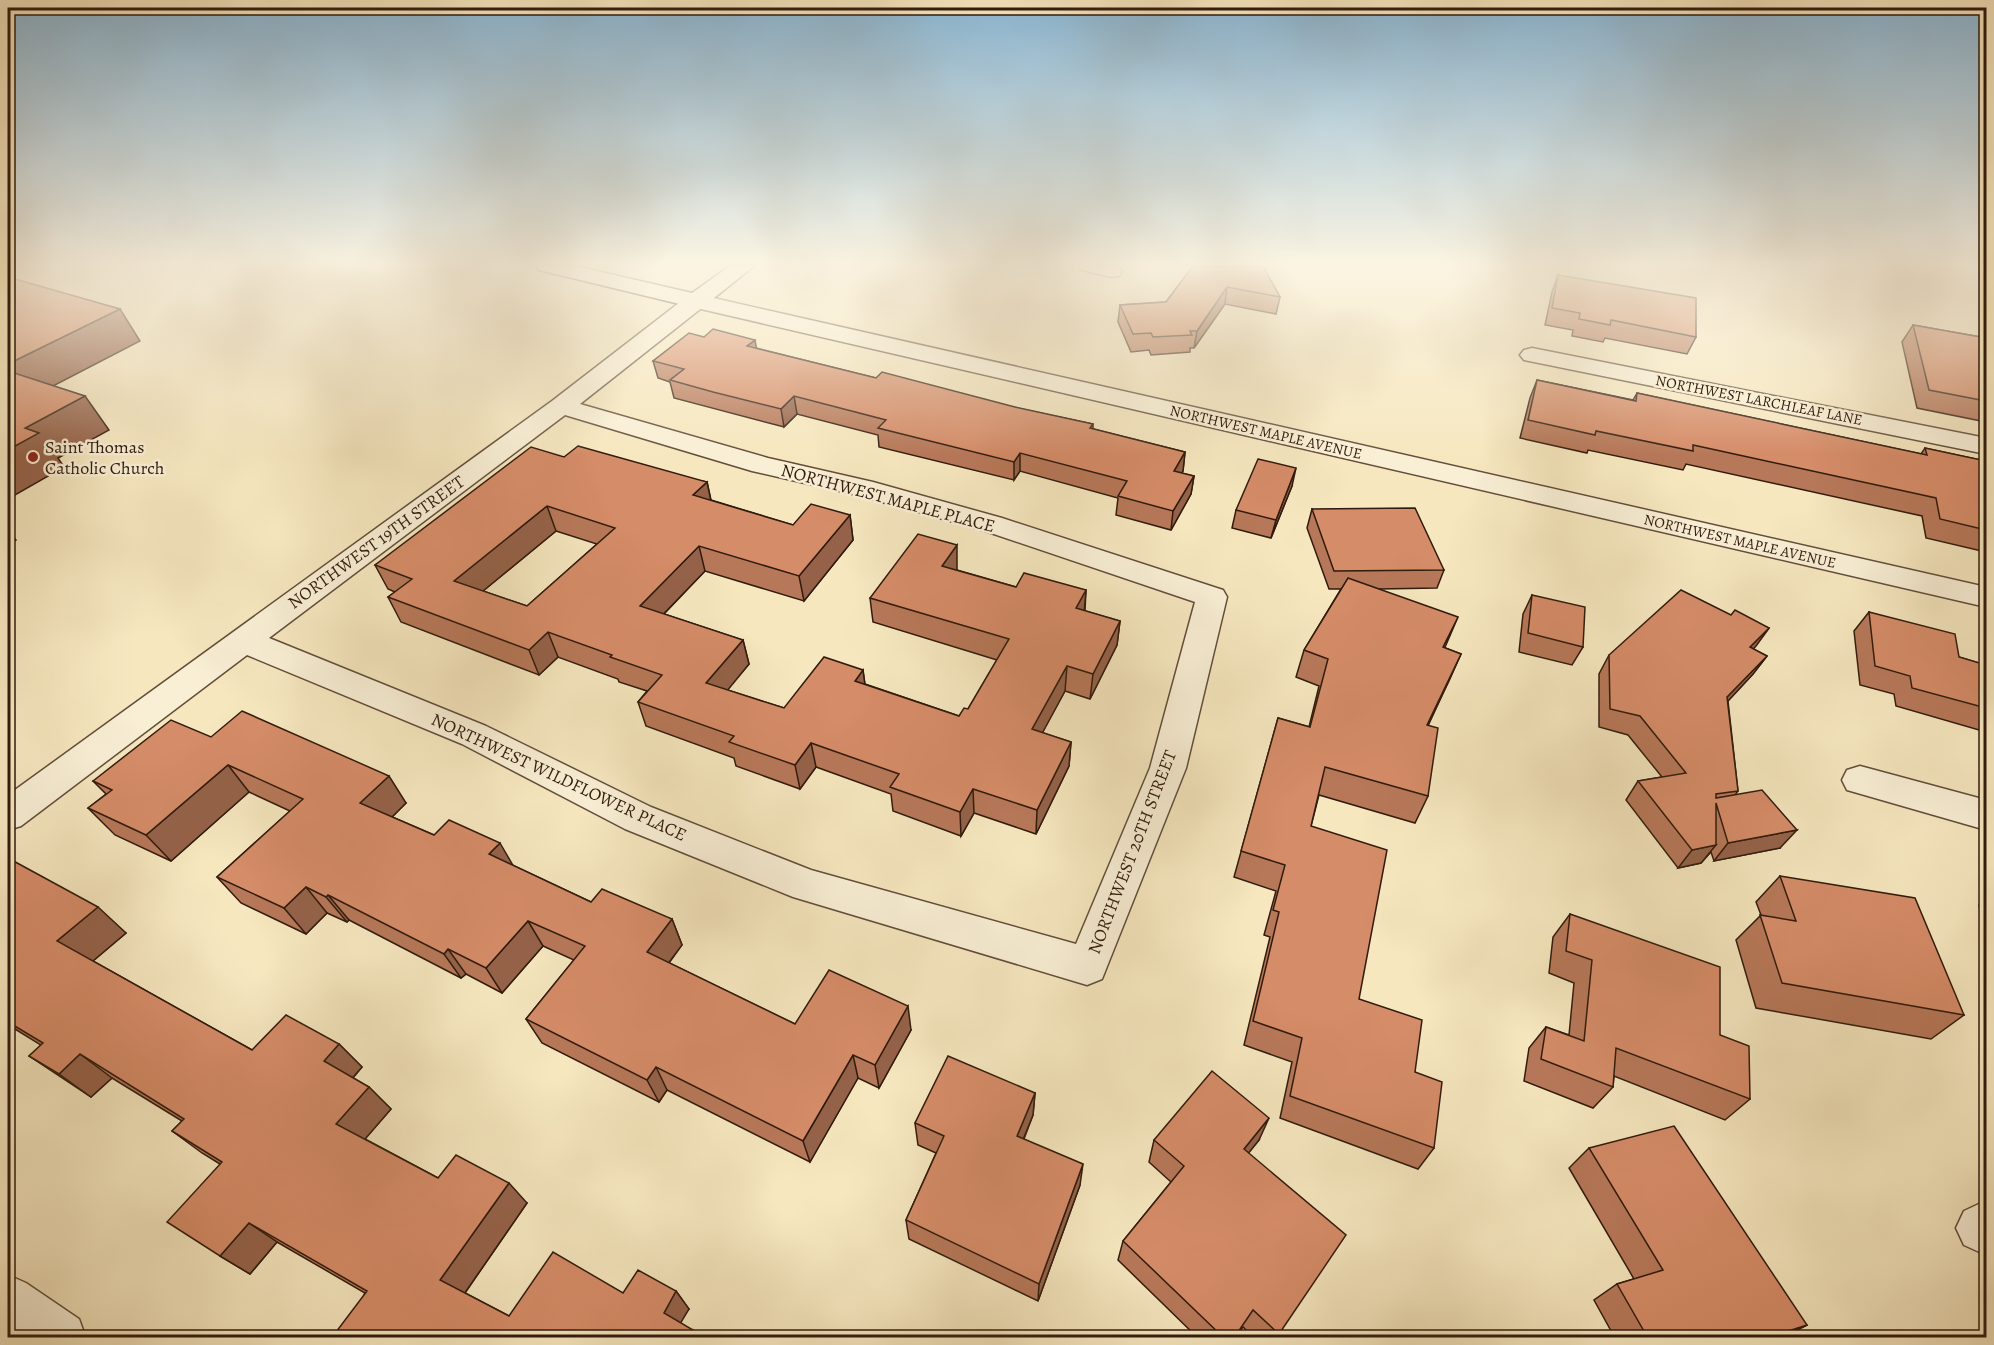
<svg xmlns="http://www.w3.org/2000/svg" width="1994" height="1345" viewBox="0 0 1994 1345" font-family="Alegreya,serif">
  <style>
    .lines { fill: none; stroke-linecap: round; stroke-linejoin: round }
    .minor-casing { stroke: #624e3a; stroke-width: 3 }
    .tertiary-casing { stroke: #624e3a; stroke-width: 3 }
    .secondary-casing { stroke: #311b0d; stroke-width: 3 }
    .minor { fill: #f9efd5; fill-rule: evenodd }
    .tertiary { fill: #f9efd5; fill-rule: evenodd }
    .secondary { fill: #f9efd5; fill-rule: evenodd }
    .wall { fill: #b77859; stroke: #311b0d; stroke-width: 1.5; fill-rule: evenodd }
    .shaded-wall { fill: #956249; stroke: #311b0d; stroke-width: 1.5 }
    .building { fill: #d58c68; stroke: #311b0d; stroke-width: 1.5; fill-rule: evenodd }
    .poi-dot { fill: #8f2418; stroke: #f9efd5; stroke-width: 2 }
    .labels { text-anchor: middle; stroke-width: 5; stroke-linejoin: round; paint-order: stroke }
    .far-street-label { font-size: 15px; fill: #311b0d; stroke: #f9efd5 }
    .poi-label { font-size: 18px; fill: #311b0d; stroke: #f9efd5; text-anchor: start }
    .street-label { font-size: 18px; fill: #311b0d; stroke: #f9efd5 }
  </style>
  <rect width="100%" height="100%" fill="#f6e7bf"/>
  <filter id="stains"><feTurbulence type="fractalNoise" baseFrequency=".00333" numOctaves="4"/><feColorMatrix values="0 0 0 0 .2 0 0 0 0 .09 0 0 0 0 .02 0 0 0 .5 -.17"/></filter>
  <radialGradient id="worn" r=".72"><stop offset=".6" stop-color="#630" stop-opacity="0"/><stop offset="1" stop-color="#630" stop-opacity=".3"/></radialGradient>
  <g class="lines">
    <defs>
      <g id="minor">
        <path d="M1079,266H1118L1122,271L1119,276L1111,277L1082,270Z"/>
        <path d="M696,294L704,296L707,301L704,306L580,404L768,458L873,482L1002,518L1223,590L1227,597L1186,768L1102,979L1087,985L793,897L625,829L462,744L247,655L21,826L8,830V795L552,401L688,296ZM565,415L752,471L857,495L982,530L1195,602L1150,768L1076,944L811,870L651,807L486,726L269,638Z"/>
        <path d="M1532,348L1986,438V454L1524,360L1520,355L1524,350Z"/>
        <path d="M1860,766L1986,800V830L1847,790L1842,780L1847,770Z"/>
        <path d="M1981,1203L1986,1206V1255L1964,1245L1956,1228L1964,1211Z"/>
        <path d="M8,1275L26,1283L79,1319L86,1338H15L8,1332Z"/>
      </g>
      <path id="tertiary" d="M696,294L1986,587V607L688,306L685,301L688,296Z"/>
      <path id="secondary" d="M536,266H575L692,293L730,266H754L704,306L696,308L539,270Z"/>
    </defs>
    <use href="#minor" class="minor-casing"/>
    <use href="#tertiary" class="tertiary-casing"/>
    <use href="#secondary" class="secondary-casing"/>
    <use href="#minor" class="minor"/>
    <use href="#tertiary" class="tertiary"/>
    <use href="#secondary" class="secondary"/>
  </g>
  <g class="wall">
    <path d="M1193,266L1280,297L1276,314L1225,304L1194,348H1190V352L1151,355L1149,350L1131,352L1118,322L1120,305L1166,302Z"/>
    <path d="M1558,275L1696,337L1687,354L1605,338L1603,342L1572,336L1573,330L1545,325L1552,292Z"/>
    <path d="M1913,325L1986,338V422L1917,408L1902,342Z"/>
    <path d="M704,337L756,348L876,378L1093,424V429L1185,452L1183,471L1181,473L1194,476L1191,494L1171,530L1116,515L1118,498L1020,471L1014,480L879,447L878,435L797,414L784,427L674,398L670,382L658,378L653,361Z"/>
    <path d="M1537,380L1633,400L1637,393L1921,454L1925,448L1986,461V552L1926,538L1922,516L1686,464L1683,470L1588,450L1587,453L1520,438L1530,398Z"/>
    <path d="M564,457L707,482L711,500L793,525L850,515L853,540L804,601L705,571L664,614L743,640L749,664L727,690L784,708L863,670L865,684L959,716L968,709L997,660L873,622L870,598L957,570L1016,587L1086,590L1085,611L1120,621L1117,645L1090,699L1065,691L1042,733L1071,742L1069,766L1036,834L974,813L961,836L893,811L891,794L816,767L800,789L736,766L734,758L646,726L638,702L647,691L619,682L618,679L558,657L539,675L401,622L388,597L395,592L388,589L375,565ZM556,531L597,544L527,606L483,591Z"/>
    <path d="M1292,486L1271,538L1232,528L1236,510Z"/>
    <path d="M1312,509L1444,570L1437,588L1380,589L1445,648L1461,654L1428,726V796L1415,823L1319,795L1311,826L1359,999L1415,1072L1434,1148L1418,1169L1280,1118L1292,1062L1244,1045L1270,937L1264,935L1276,891L1234,877L1278,718L1309,727L1319,686L1296,677L1304,650L1341,589H1329L1307,528Z"/>
    <path d="M1532,595L1583,647L1572,665L1519,652L1523,614Z"/>
    <path d="M1869,612L1959,657L1986,665V732L1896,706L1894,694L1860,685L1854,631Z"/>
    <path d="M1731,615L1769,628L1753,649L1767,656L1753,674L1728,701L1738,791L1735,795L1780,848L1714,861L1711,852L1701,863L1678,868L1626,800L1638,781L1662,777L1628,735L1599,727V674L1609,655Z"/>
    <path d="M211,737L406,803L392,817L434,835L512,865L591,902L672,919L682,945L669,963L795,1024L911,1030L879,1088L858,1078L810,1162L667,1090L659,1102L542,1043L526,1019L574,960L543,946L502,993L466,974L461,978L349,920L347,922L327,913L306,934L241,903L217,877L290,811L249,792L171,861L115,835L88,808L106,794L93,781Z"/>
    <path d="M8,858L126,933L93,961L252,1050L339,1044L362,1067L353,1078L369,1087L391,1109L365,1139L438,1178L527,1203L465,1293L509,1316L623,1293L676,1291L689,1309L345,1338L365,1293L277,1242L250,1274L220,1256V1164L202,1153L172,1131L182,1121L112,1078L91,1097L29,1056L41,1045L15,1029L8,1035Z"/>
    <path d="M1780,876L1964,1015L1931,1039L1756,1008L1736,940L1761,915L1756,902Z"/>
    <path d="M1986,898V938L1979,905Z"/>
    <path d="M1570,914L1720,1035L1750,1099L1725,1120L1614,1076L1613,1087L1593,1108L1524,1081L1529,1048L1546,1027L1569,1035L1574,983L1549,973L1553,937Z"/>
    <path d="M1035,1093L1033,1115L1024,1139L1080,1185L1038,1301L909,1239L906,1220L936,1153L918,1145L915,1123Z"/>
    <path d="M1154,1140H1259L1248,1153L1279,1334L1277,1338H1254L1243,1327L1235,1338H1198L1118,1260L1123,1241L1171,1182L1149,1162Z"/>
    <path d="M1589,1148L1807,1325L1781,1338H1615L1594,1300L1617,1284L1634,1279L1569,1168Z"/>
  </g>
  <g class="shaded-wall">
    <path d="M1227,287L1225,304L1194,348L1197,331Z"/>
    <path d="M120,309L140,341L24,401L8,379V364Z"/>
    <path d="M755,340L758,357L747,346Z"/>
    <path d="M85,396L109,430L58,458L64,467L8,499V450L25,428Z"/>
    <path d="M794,396L797,414L784,427L781,409Z"/>
    <path d="M1185,452L1183,471L1172,490L1174,471Z"/>
    <path d="M1020,453V471L1014,480V462Z"/>
    <path d="M1296,468L1292,486L1271,538L1276,520Z"/>
    <path d="M1194,476L1191,494L1171,530L1173,511Z"/>
    <path d="M707,482L712,506L693,495Z"/>
    <path d="M547,506L556,531L466,605L454,581Z"/>
    <path d="M850,515L853,540L804,601L799,576Z"/>
    <path d="M8,530L16,540L8,545Z"/>
    <path d="M957,545V570L943,591L942,566Z"/>
    <path d="M699,546L705,571L648,630L640,606Z"/>
    <path d="M1086,590L1084,614L1076,608Z"/>
    <path d="M1458,617L1446,645L1432,674L1443,647Z"/>
    <path d="M1120,621L1117,645L1090,699L1093,674Z"/>
    <path d="M1769,628L1756,646L1737,666L1750,647Z"/>
    <path d="M548,632L558,657L539,675L529,650Z"/>
    <path d="M743,640L749,664L713,708L706,683Z"/>
    <path d="M1461,654L1449,681L1415,752L1427,725Z"/>
    <path d="M1767,656L1753,674L1714,716L1727,697Z"/>
    <path d="M1067,666L1065,691L1031,754L1032,729Z"/>
    <path d="M863,670L866,694L855,681Z"/>
    <path d="M1071,742L1069,766L1036,834L1037,810Z"/>
    <path d="M811,743L816,767L800,789L795,765Z"/>
    <path d="M228,765L249,792L171,861L146,835Z"/>
    <path d="M389,776L406,803L379,830L360,803Z"/>
    <path d="M973,789L974,813L961,836L960,812Z"/>
    <path d="M1797,830L1780,848L1714,861L1728,843Z"/>
    <path d="M500,843L515,869L489,854Z"/>
    <path d="M1716,845L1701,863L1678,868L1692,850Z"/>
    <path d="M306,887L327,913L306,934L284,908Z"/>
    <path d="M328,895L349,920L347,922L326,897Z"/>
    <path d="M98,907L126,933L87,966L57,941Z"/>
    <path d="M672,919L682,945L658,977L647,952Z"/>
    <path d="M528,921L543,946L502,993L486,968Z"/>
    <path d="M448,949L466,974L461,978L444,954Z"/>
    <path d="M908,1006L911,1030L879,1088L875,1065Z"/>
    <path d="M8,1024L15,1029L8,1035Z"/>
    <path d="M339,1044L362,1067L347,1084L324,1061Z"/>
    <path d="M80,1054L112,1078L91,1097L59,1074Z"/>
    <path d="M853,1055L858,1078L810,1162L803,1141Z"/>
    <path d="M656,1067L667,1090L659,1102L647,1080Z"/>
    <path d="M369,1087L391,1109L359,1146L336,1124Z"/>
    <path d="M1035,1093L1033,1115L1016,1157L1017,1136Z"/>
    <path d="M1269,1118L1259,1140L1235,1170L1244,1149Z"/>
    <path d="M1083,1164L1080,1185L1038,1301L1039,1284Z"/>
    <path d="M509,1183L527,1203L462,1297L440,1280Z"/>
    <path d="M249,1223L277,1242L250,1274L220,1256Z"/>
    <path d="M676,1291L689,1309L677,1329L664,1313Z"/>
    <path d="M1807,1325L1781,1338H1766Z"/>
    <path d="M693,1330L698,1338H688Z"/>
  </g>
  <g class="building">
    <path d="M1193,266H1263L1280,297L1227,287L1197,331H1190L1192,335L1153,337L1151,333L1133,334L1120,305L1166,302Z"/>
    <path d="M1558,275L1696,298V337L1611,320L1610,325L1579,319L1580,313L1552,308Z"/>
    <path d="M8,277L120,309L8,364Z"/>
    <path d="M1913,325L1986,338V401L1929,390Z"/>
    <path d="M713,329L755,340L747,346L876,378L882,372L1015,407L1093,424L1090,428L1185,452L1174,471L1194,476L1173,511L1118,496L1127,481L1020,453L1014,462L878,428L886,420L794,396L781,409L713,392L670,380L684,369L653,361L689,333L704,337Z"/>
    <path d="M8,371L85,396L25,428L39,433L8,450Z"/>
    <path d="M1537,380L1636,401L1637,393L1927,455L1925,448L1986,461V530L1940,519L1936,498L1693,445V451L1596,431L1595,435L1528,420Z"/>
    <path d="M578,446L707,482L693,495L793,525L811,504L850,515L799,576L699,546L640,606L743,640L706,683L784,708L824,657L863,670L855,681L959,716L964,708L968,709L1009,639L870,598L918,534L957,545L942,566L1016,587L1024,573L1086,590L1076,608L1120,621L1093,674L1067,666L1032,729L1071,742L1037,810L973,789L960,812L890,787L899,774L811,743L795,765L729,742L734,736L638,702L662,675L610,657L612,655L548,632L529,650L388,597L412,579L375,565L531,447L564,457ZM547,506L615,528L527,606L454,581Z"/>
    <path d="M1258,459L1296,468L1276,520L1236,510Z"/>
    <path d="M1415,508L1444,570L1334,571L1312,509Z"/>
    <path d="M1348,578L1458,617L1443,647L1461,654L1427,725L1438,728L1428,796L1325,767L1311,826L1387,850L1359,999L1422,1020L1415,1072L1442,1082L1434,1148L1290,1096L1302,1038L1253,1021L1279,912L1273,910L1285,865L1241,851L1278,718L1310,727L1328,659L1304,650Z"/>
    <path d="M1681,590L1731,615L1735,610L1769,628L1750,647L1767,656L1727,697L1738,791L1716,794V798L1762,790L1797,830L1728,843L1716,803V845L1692,850L1638,781L1686,773L1640,716L1610,709L1609,655Z"/>
    <path d="M1532,595L1585,607L1583,647L1528,633Z"/>
    <path d="M1869,612L1955,634L1959,657L1986,665V708L1912,688L1910,676L1875,666Z"/>
    <path d="M242,711L389,776L360,803L434,835L449,820L500,843L489,854L591,902L602,889L672,919L647,952L795,1024L829,970L908,1006L875,1065L853,1055L803,1141L656,1067L647,1080L526,1019L585,946L528,921L486,968L448,949L444,954L328,895L326,897L306,887L284,908L217,877L303,799L228,765L146,835L88,808L112,790L93,781L171,720L211,737Z"/>
    <path d="M8,858L98,907L57,941L252,1050L286,1015L339,1044L324,1061L369,1087L336,1124L438,1178L456,1155L509,1183L440,1280L509,1316L553,1252L623,1293L638,1270L676,1291L664,1313L693,1330L688,1338H346L336,1332L367,1291L249,1223L220,1256L167,1222L222,1162L172,1131L184,1119L80,1054L59,1074L29,1056L43,1043L8,1022Z"/>
    <path d="M1780,876L1915,898L1964,1015L1782,983L1760,915L1796,921Z"/>
    <path d="M1570,914L1720,967V1035L1749,1046L1750,1099L1616,1048L1613,1087L1541,1059L1546,1027L1584,1041L1592,960L1566,951Z"/>
    <path d="M948,1056L1035,1093L1017,1136L1083,1164L1039,1284L906,1220L944,1136L915,1123Z"/>
    <path d="M1212,1071L1269,1118L1244,1149L1346,1235L1279,1334L1253,1310L1234,1338H1224L1123,1241L1184,1166L1154,1140Z"/>
    <path d="M1674,1126L1807,1325L1766,1338H1637L1645,1333L1617,1284L1663,1270L1589,1148Z"/>
  </g>
  <linearGradient id="sky" x2="0" y2="1"><stop stop-color="#8bb8d6"/><stop offset="0.58" stop-color="#fbf4e2"/><stop offset="1" stop-color="#fbf4e2" stop-opacity="0"/></linearGradient>
  <rect width="1994" height="455" fill="url(#sky)"/>
  <circle class="poi-dot" cx="33" cy="457" r="6"/>
  <g class="labels">
    <g class="far-street-label">
      <text transform="translate(1759 400) rotate(11)" y="5">NORTHWEST LARCHLEAF LANE</text>
      <text transform="translate(1266 432) rotate(13)" y="5">NORTHWEST MAPLE AVENUE</text>
      <text transform="translate(1740 541) rotate(13)" y="5">NORTHWEST MAPLE AVENUE</text>
    </g>
    <g class="poi-label">
      <text x="45" y="453">Saint Thomas<tspan x="45" dy="21">Catholic Church</tspan></text>
    </g>
    <g class="street-label">
      <text transform="translate(888 498) rotate(15)" y="6">NORTHWEST MAPLE PLACE</text>
      <text transform="translate(376 542) rotate(-36)" y="6">NORTHWEST 19TH STREET</text>
      <text transform="translate(559 777) rotate(25)" y="6">NORTHWEST WILDFLOWER PLACE</text>
      <text transform="translate(1132 852) rotate(-69)" y="6">NORTHWEST 20TH STREET</text>
    </g>
  </g>
  <rect width="1994" height="1345" fill="none" stroke="#f6e7bf" stroke-width="30"/>
  <rect x="9" y="9" width="1976" height="1327" fill="none" stroke="#311b0d" stroke-width="3"/>
  <rect x="15" y="15" width="1964" height="1315" fill="none" stroke="#311b0d" stroke-width="1.5"/>
  <rect width="100%" height="100%" filter="url(#stains)"/>
  <rect width="100%" height="100%" fill="url(#worn)"/>
</svg>
